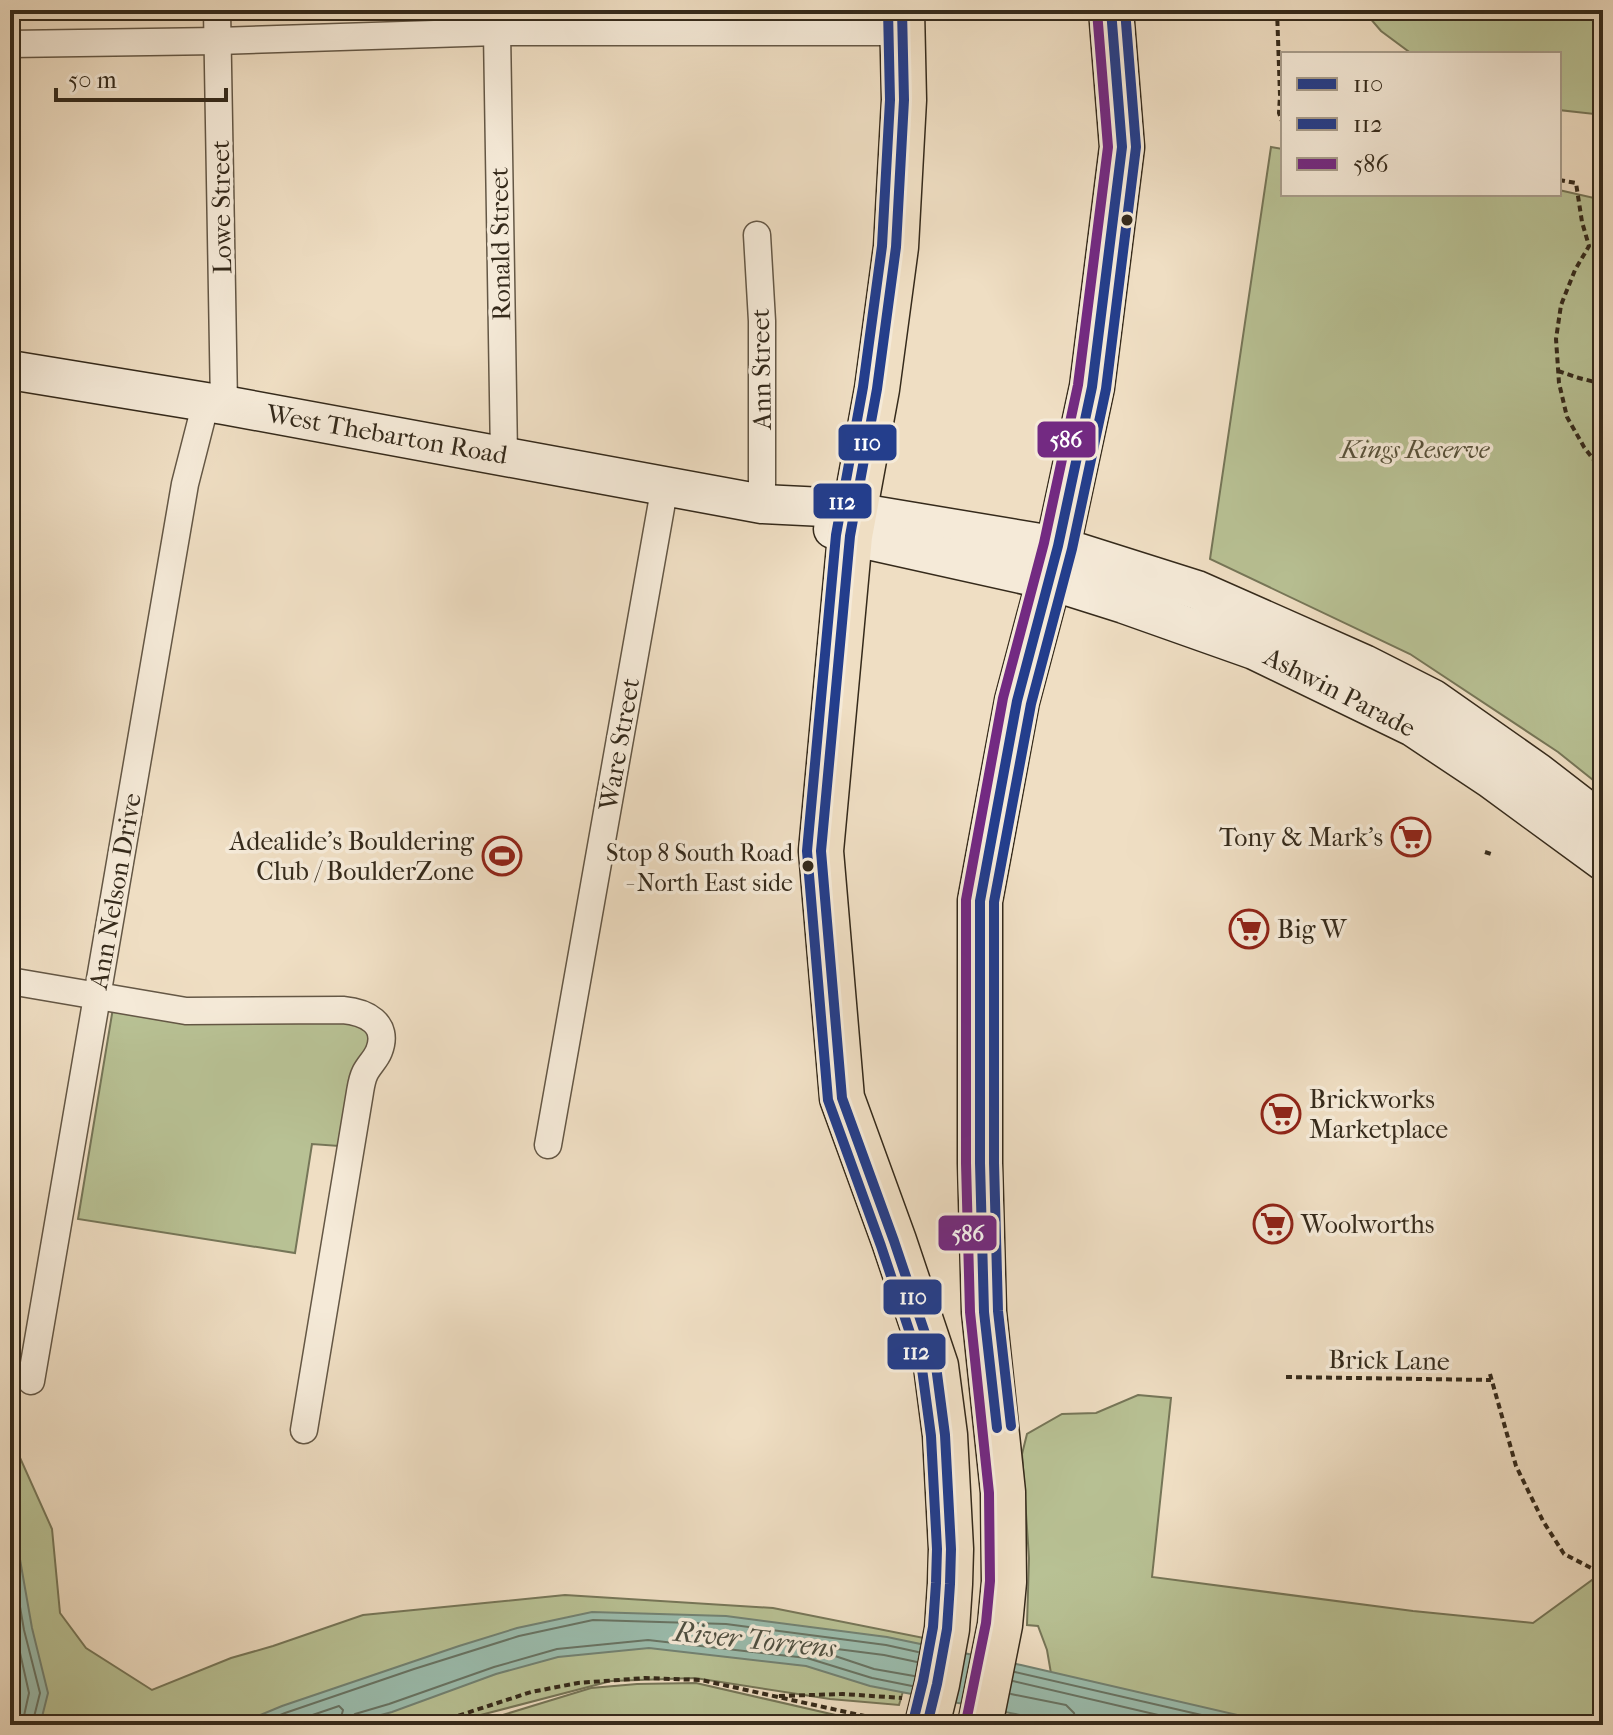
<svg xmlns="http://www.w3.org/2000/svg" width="1613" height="1735" viewBox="0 0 1613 1735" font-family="'IM FELL French Canon',serif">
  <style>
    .green { fill: #b8c194; stroke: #767658; stroke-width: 2 }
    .water { fill: #9bbdae; stroke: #728273; stroke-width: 2 }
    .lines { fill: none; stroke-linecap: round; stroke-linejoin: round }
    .shore { stroke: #687464; stroke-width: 2 }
    .street-casing { stroke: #645745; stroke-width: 29 }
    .secondary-casing { stroke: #352a1b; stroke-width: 41 }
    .highway-casing { stroke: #352a1b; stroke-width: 47 }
    .path { stroke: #352a1b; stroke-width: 4; stroke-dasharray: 6 4; stroke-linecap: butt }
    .street { stroke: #f5ead8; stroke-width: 26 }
    .secondary { stroke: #f5ead8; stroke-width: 38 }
    .highway { stroke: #efdec3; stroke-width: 44 }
    .bus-1-casing { stroke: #f5ead8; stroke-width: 16 }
    .bus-2-casing { stroke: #f5ead8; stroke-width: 16 }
    .bus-3-casing { stroke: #f5ead8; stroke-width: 16 }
    .bus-1 { stroke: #243e8c; stroke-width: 10 }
    .bus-2 { stroke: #243e8c; stroke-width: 10 }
    .bus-3 { stroke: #732a82; stroke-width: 10 }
    .bus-dot { fill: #352a1b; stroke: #f5ead8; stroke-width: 3 }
    .labels { text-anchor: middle; stroke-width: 7; stroke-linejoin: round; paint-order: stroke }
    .bus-label { font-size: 24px; fill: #352a1b; stroke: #f5ead8; text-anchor: end }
    .street-label { font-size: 26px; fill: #352a1b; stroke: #f5ead8 }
    .park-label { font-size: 26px; font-style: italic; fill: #565039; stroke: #f5ead8 }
    .poi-label { font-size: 26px; fill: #352a1b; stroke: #f5ead8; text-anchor: start }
    .water-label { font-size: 28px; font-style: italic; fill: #4e4f40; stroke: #f5ead8 }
    .line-badge { stroke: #f5ead8; stroke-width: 3 }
    .badge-label { font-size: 22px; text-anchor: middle; font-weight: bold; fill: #fff }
  </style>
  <rect width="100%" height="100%" fill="#efdec3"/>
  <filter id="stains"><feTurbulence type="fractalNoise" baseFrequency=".0025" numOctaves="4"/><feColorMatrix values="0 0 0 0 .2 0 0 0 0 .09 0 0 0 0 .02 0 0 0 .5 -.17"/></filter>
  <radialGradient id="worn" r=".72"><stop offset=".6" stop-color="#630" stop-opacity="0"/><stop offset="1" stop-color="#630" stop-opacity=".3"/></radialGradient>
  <g class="green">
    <path d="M1363,10H1603V115L1559,110V54H1412L1381,31Z"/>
    <path d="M1271,147L1283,149V194H1559V190L1603,200V788L1558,752L1410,654L1210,559Z"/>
    <path d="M113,1008L346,1017L374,1035L339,1146L312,1144L295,1253L78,1219Z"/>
    <path d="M1138,1395L1171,1398L1152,1577L1413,1611L1533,1623L1603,1572V1725H1014L1022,1689L1052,1679L1047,1650L1038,1626L1027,1625L1029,1558L1022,1454L1027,1434L1062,1414L1096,1413Z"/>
    <path d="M10,1423L12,1440L52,1529L60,1613L86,1648L152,1690L231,1658L273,1646L363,1615L565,1595L773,1608L924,1638L919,1661L911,1664L899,1705L830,1699L695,1678L611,1681L473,1717L452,1725H10Z"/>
    <path d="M696,1683L879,1725H470L591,1688L637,1684Z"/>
  </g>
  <g class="water">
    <path d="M10,1523L18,1548L32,1628L48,1693L40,1725H10Z"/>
    <path d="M592,1612L726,1616L887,1637L1021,1665L1281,1725H1072L870,1686L806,1666L649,1648L558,1657L496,1674L392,1712L344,1725H236L282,1706L459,1646L517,1628Z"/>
  </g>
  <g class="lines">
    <g class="shore">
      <path d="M10,1549L24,1630L40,1693L32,1725"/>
      <path d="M10,1608L29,1693L22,1725"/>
      <path d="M1015,1672L1245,1725"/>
      <path d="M914,1676L874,1669L835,1656L832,1652L837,1649L884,1655L917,1662"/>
      <path d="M1013,1681L1201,1725"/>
      <path d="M1011,1694L1066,1705L1074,1713L1077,1725"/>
      <path d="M257,1725L285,1713L414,1669L519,1636L593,1620L726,1624L886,1645L918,1652"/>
      <path d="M283,1725L339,1706L343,1710L339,1725"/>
      <path d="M349,1725L350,1719L355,1714L389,1704L494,1667L557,1649L648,1640L807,1658L872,1678L912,1686"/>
    </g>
    <defs>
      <g id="street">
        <path d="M217,10L224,405"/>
        <path d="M497,32L504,456"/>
        <path d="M10,44L218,41L497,32H902"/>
        <path d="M757,235L762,321V504"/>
        <path d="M10,981L186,1011L343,1010C365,1012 390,1023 379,1051C376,1059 369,1065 365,1073C362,1079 361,1086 360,1092L304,1430"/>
        <path d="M548,1145L665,485"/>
        <path d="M31,1381L185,484L206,402"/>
      </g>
      <g id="secondary">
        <path d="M10,370L224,405L762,504L824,507L1058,546L1197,590L1364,664L1433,699L1537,772L1603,823"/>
        <path d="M833,529L850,536L1048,580L1124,604L1254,650L1413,727L1491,779L1603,861"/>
      </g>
      <g id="highway">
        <path d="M902,10L904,100L896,247L877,389L850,536L821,851L842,1098L894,1241L936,1366L945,1435L951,1549L950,1584L947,1629L937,1684L927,1725"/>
        <path d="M980,1725L1000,1625L1004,1582L1003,1492L984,1312L980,1163V901L1017,701L1058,546L1092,387L1122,147L1111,10"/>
      </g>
    </defs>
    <use href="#street" class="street-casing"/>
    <use href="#secondary" class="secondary-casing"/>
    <use href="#highway" class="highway-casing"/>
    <g class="path">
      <path d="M1277,10L1280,95L1279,113L1283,124"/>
      <path d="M1559,180L1576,183L1582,222L1589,246L1575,270L1561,305L1556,339L1559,383L1567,417L1584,447L1603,472"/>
      <path d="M1558,371L1579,378L1603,384"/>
      <path d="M1485,852L1494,855"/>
      <path d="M1490,1374L1516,1466L1543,1521L1564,1554L1603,1574"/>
      <path d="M1286,1377L1491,1380"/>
      <path d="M779,1696L843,1694L902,1698"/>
      <path d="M430,1725L531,1692L578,1683L645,1678L701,1680L896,1723"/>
    </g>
    <use href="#street" class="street"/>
    <use href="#secondary" class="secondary"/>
    <use href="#highway" class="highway"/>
    <defs>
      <g id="bus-1">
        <path d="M902,10L904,100L896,247L877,389L850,536L821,851L842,1098L894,1241L936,1366L945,1435L951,1549L950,1584L947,1629L937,1684L927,1725"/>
        <path d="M997,1428L984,1312L980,1163V901L1017,701L1058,546L1092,387L1122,147L1111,10"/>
      </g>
      <g id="bus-2">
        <path d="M888,10L890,100L882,246L863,387L836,535L807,851L828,1100L881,1246L922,1369L931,1436L937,1549L936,1583L933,1627L923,1681L913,1722"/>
        <path d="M1011,1426L998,1311L994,1163V902L1031,704L1072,549L1106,389L1136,147L1125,10"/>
      </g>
      <path id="bus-3" d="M966,1722L986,1623L990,1581L989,1493L970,1312L966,1163V900L1003,698L1044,543L1078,385L1108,147L1097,11"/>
    </defs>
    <use href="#bus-1" class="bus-1-casing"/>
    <use href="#bus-2" class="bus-2-casing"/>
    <use href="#bus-3" class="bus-3-casing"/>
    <use href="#bus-1" class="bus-1"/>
    <use href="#bus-2" class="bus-2"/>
    <use href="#bus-3" class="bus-3"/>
  </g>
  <defs>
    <symbol id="supermarket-ring" viewBox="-11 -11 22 22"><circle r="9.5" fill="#f5ead8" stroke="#8f2418" stroke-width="1.5"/><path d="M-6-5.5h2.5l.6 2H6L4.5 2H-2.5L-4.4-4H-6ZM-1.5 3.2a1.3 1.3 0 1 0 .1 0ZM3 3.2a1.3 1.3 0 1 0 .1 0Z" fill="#8f2418"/></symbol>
    <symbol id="stadium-ring" viewBox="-11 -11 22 22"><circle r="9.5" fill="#f5ead8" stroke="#8f2418" stroke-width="1.5"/><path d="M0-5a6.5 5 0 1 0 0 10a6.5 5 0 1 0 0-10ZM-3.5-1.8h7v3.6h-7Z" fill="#8f2418"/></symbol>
  </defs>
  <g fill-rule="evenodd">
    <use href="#supermarket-ring" x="1389" y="815" width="44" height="44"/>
    <use href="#stadium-ring" x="480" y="834" width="44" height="44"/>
    <use href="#supermarket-ring" x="1227" y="907" width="44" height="44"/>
    <use href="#supermarket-ring" x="1259" y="1092" width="44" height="44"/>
    <use href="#supermarket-ring" x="1251" y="1202" width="44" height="44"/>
  </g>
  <g class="bus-dot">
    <circle cx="1127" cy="220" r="7"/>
    <circle cx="808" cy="866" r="7"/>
  </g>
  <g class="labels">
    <g class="bus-label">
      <text x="793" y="861">Stop 8 South Road<tspan x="793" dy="30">- North East side</tspan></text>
    </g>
    <g class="street-label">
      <text transform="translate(221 207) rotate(-91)" y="9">Lowe Street</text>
      <text transform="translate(500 244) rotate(-91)" y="9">Ronald Street</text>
      <text transform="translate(761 369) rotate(-91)" y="9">Ann Street</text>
      <text transform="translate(387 434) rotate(10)" y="9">West Thebarton Road</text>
      <text transform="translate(1340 692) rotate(27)" y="9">Ashwin Parade</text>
      <text transform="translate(619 744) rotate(-80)" y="9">Ware Street</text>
      <text transform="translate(115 891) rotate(-80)" y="9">Ann Nelson Drive</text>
      <text transform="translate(1389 1360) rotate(1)" y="9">Brick Lane</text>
    </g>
    <g class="park-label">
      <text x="1415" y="458">Kings Reserve</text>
    </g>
    <g class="poi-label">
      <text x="1383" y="846" text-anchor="end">Tony &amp; Mark's</text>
      <text x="474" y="850" text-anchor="end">Adealide's Bouldering<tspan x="474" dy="30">Club / BoulderZone</tspan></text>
      <text x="1277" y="938">Big W</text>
      <text x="1309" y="1108">Brickworks<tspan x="1309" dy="30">Marketplace</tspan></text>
      <text x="1301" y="1233">Woolworths</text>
    </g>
    <g class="water-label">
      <text transform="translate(755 1639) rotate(6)" y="10">River Torrens</text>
    </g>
  </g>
  <g class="line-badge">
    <rect x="1036" y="420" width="61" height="39" rx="8" fill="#732a82"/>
    <rect x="837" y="423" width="61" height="39" rx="8" fill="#243e8c"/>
    <rect x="812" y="482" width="61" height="38" rx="8" fill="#243e8c"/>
    <rect x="937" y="1214" width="61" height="38" rx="8" fill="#732a82"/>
    <rect x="882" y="1278" width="61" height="38" rx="8" fill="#243e8c"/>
    <rect x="886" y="1332" width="61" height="39" rx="8" fill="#243e8c"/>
  </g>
  <g class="badge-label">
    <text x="1066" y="447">586</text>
    <text x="867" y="450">110</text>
    <text x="842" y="509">112</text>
    <text x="968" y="1241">586</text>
    <text x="913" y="1304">110</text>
    <text x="916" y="1359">112</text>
  </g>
  <rect width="1613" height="1735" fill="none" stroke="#efdec3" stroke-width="40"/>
  <rect x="12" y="12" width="1589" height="1711" fill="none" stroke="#352a1b" stroke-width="4"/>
  <rect x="20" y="20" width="1573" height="1695" fill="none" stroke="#352a1b" stroke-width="2"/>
  <rect x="1281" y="52" width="280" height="144" fill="#f5ead8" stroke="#a89d8c" stroke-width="2"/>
  <rect x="1297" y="78" width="40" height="12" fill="#243e8c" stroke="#a89d8c" stroke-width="2"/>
  <text x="1353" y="92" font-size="24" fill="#352a1b">110</text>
  <rect x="1297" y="118" width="40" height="12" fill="#243e8c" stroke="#a89d8c" stroke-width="2"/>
  <text x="1353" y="132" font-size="24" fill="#352a1b">112</text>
  <rect x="1297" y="158" width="40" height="12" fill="#732a82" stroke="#a89d8c" stroke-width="2"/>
  <text x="1353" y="172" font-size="24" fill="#352a1b">586</text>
  <path d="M56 88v12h170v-12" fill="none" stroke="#352a1b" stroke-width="4"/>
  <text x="68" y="88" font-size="24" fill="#352a1b" stroke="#f5ead8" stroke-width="6" paint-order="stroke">50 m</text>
  <rect width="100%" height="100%" filter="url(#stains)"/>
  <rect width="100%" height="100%" fill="url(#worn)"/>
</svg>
